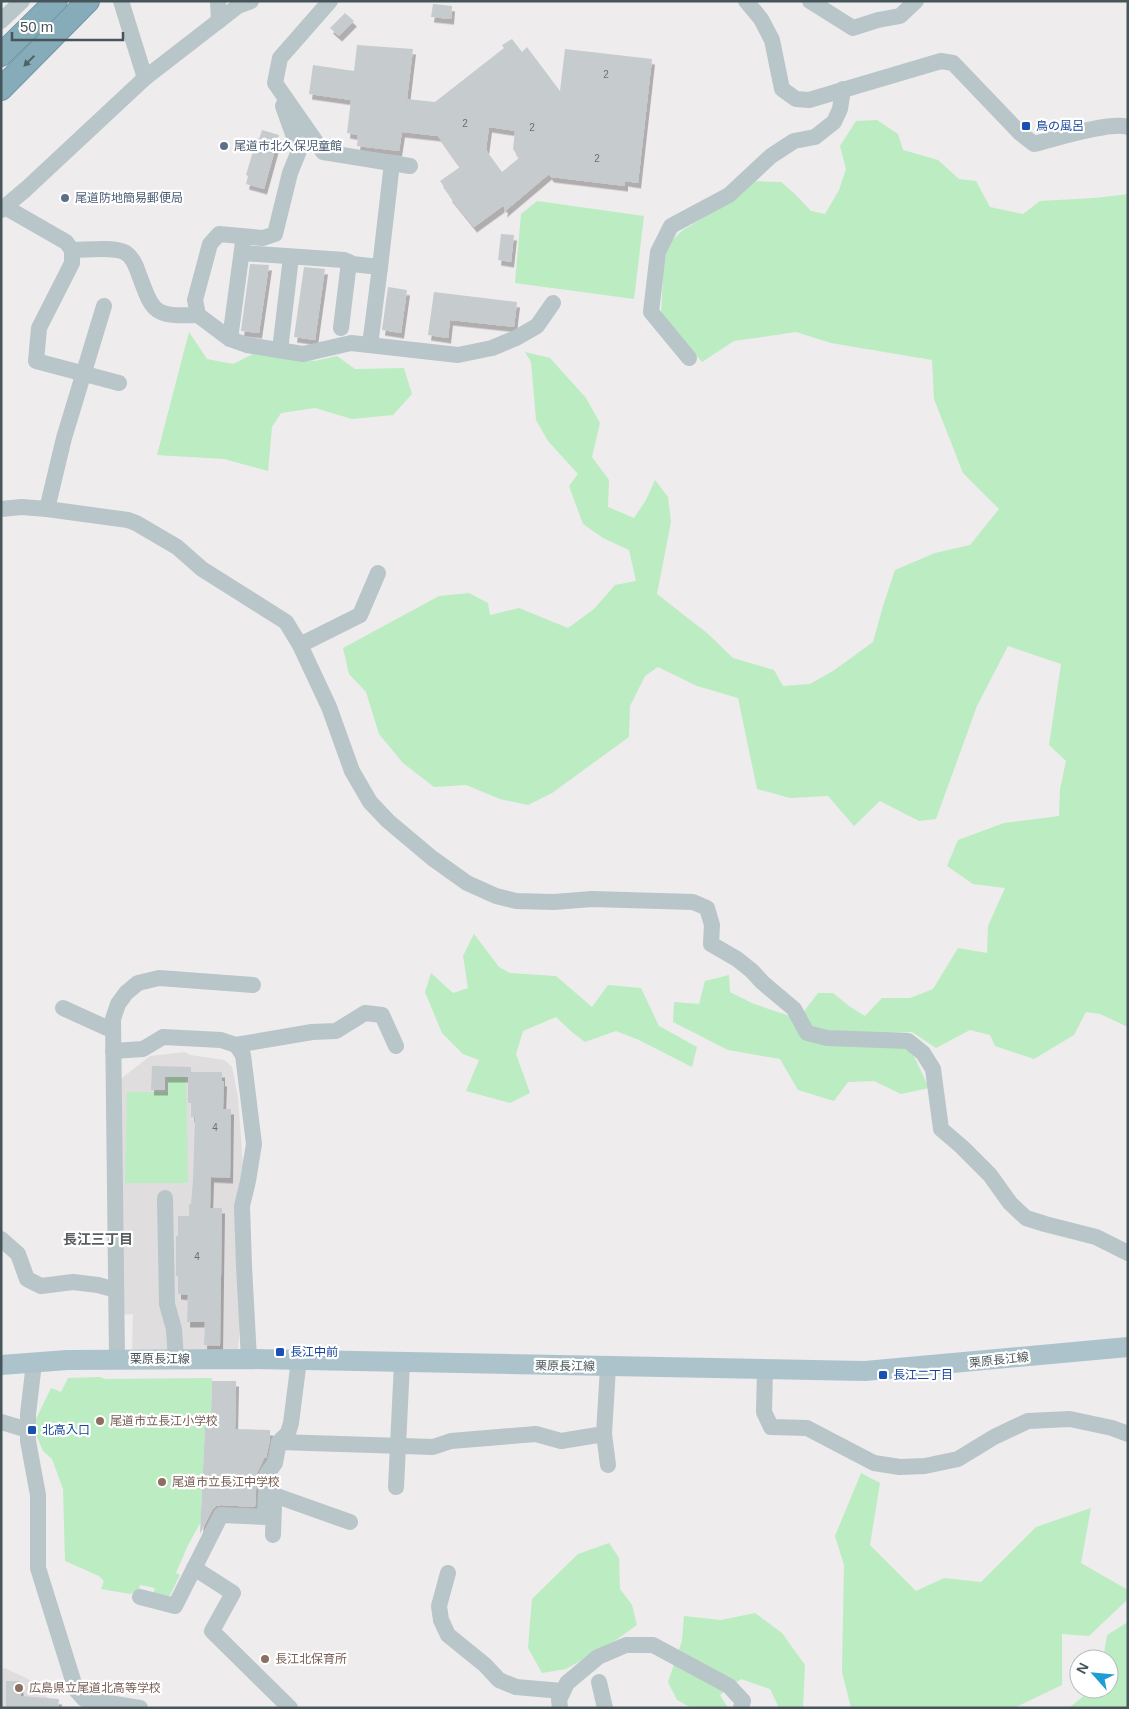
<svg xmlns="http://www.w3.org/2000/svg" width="1129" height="1709" viewBox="0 0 1129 1709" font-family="Arial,'Noto Sans JP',sans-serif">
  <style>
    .education { fill: #e0ddde }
    .green { fill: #bbecc2 }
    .building { fill: #c6cbce; fill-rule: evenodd; filter: url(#shadow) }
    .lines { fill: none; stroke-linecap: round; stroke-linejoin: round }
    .highway-casing { stroke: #7197a6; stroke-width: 24 }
    .minor { stroke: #b8c5c9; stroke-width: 16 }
    .major { stroke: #adc3cb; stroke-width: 20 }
    .highway { stroke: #86acba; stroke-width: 22 }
    .oneway { fill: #506268 }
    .transit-dot { fill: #1a4fb4; stroke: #fff; stroke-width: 2 }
    .service-dot { fill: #5c6f8a; stroke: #fff; stroke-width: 2 }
    .education-dot { fill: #8d6e63; stroke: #fff; stroke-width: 2 }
    .labels { text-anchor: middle; stroke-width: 4.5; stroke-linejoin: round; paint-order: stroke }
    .number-label { font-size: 10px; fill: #667276 }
    .transit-label { font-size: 12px; fill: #164399; stroke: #fff; text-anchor: start }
    .service-label { font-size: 12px; fill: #4e5e75; stroke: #fff; text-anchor: start }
    .street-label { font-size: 12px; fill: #465559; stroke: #fff }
    .education-label { font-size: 12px; fill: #785e54; stroke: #fff; text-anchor: start }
    .neighbourhood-label { font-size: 14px; font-weight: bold; fill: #595f61; stroke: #fff }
  </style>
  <defs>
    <filter id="shadow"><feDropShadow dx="3" dy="5.5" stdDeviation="0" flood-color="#0004"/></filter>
  </defs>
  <rect width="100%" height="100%" fill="#efeced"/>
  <g class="education">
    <path d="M185,1052L190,1055L224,1060L228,1063L232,1067L238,1097L244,1179L241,1311L238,1350H132L133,1314L119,1315L117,1082L150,1056Z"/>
    <path d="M5,1668L30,1680L38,1690L48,1698L47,1708H1V1669Z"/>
  </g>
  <g class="green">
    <path d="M877,120L898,134L903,150L938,160L959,179L976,181L990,207L1023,214L1040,201L1095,198L1128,194V1027L1100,1014L1086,1012L1074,1035L1034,1059L995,1046L990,1035L970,1030L936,1048L912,1032L867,1034L823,1033L807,1025L802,1014L818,993H833L849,1006L865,1016L882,998H910L933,989L958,948L987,953L988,926L1005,888L973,884L947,866L958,840L1004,823L1059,816L1060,789L1066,761L1049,745L1061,664L1008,646L977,706L936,819L919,821L880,801L854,826L828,796L790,798L757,789L738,698L697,686L658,667L645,676L630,706L629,737L552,793L528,805L500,799L466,785L434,787L403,763L379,734L366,692L349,674L343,648L439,596L469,593L488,603L490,615L519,608L568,628L594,609L615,585L636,581L629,550L603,538L583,524L569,486L578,474L548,441L536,420L531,362L525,352L550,358L586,398L600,423L592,457L609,480L608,507L634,518L646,500L655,480L668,497L671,522L657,594L707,633L733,658L774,670L783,686L810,684L833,671L873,642L883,606L895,570L935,553L970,545L999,509L963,473L934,399L932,360L831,343L796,332L734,341L702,362L661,315L663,274L667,245L683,230L713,212L745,181L781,182L794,193L811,211L825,214L839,190L846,169L840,146L856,121Z"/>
    <path d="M537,201L644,216L634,299L515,283L521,214Z"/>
    <path d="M189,332L207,359L233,364L255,353L315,361L337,356L355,369L404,368L412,394L393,415L352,419L315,408L281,413L272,427L268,471L224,459L157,455Z"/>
    <path d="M474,934L499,967L510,973L556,976L592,1007L608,985L641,988L659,1026L697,1047L692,1067L639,1040L616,1031L585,1042L573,1033L556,1017L523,1031L516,1054L530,1093L510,1103L466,1091L479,1060L463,1054L442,1033L425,992L431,973L453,993L468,988L463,956Z"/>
    <path d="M729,975L730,992L754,1004L790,1016L801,1035L903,1046L914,1056L929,1088L901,1094L874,1081L848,1082L834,1101L798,1090L780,1059L728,1050L673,1022L674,1002L699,1004L705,981Z"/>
    <path d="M168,1077H186L188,1183H125L127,1092H168Z"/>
    <path d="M100,1377L105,1379L212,1378L211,1417H206V1427L205,1428L201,1510L207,1511L188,1545L176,1573L180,1575L169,1597L153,1594L155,1588L140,1585L139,1590L130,1594L101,1589L104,1581L99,1576L65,1561L63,1489L52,1459L43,1451L37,1437L36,1419L51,1388L61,1392L68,1378Z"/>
    <path d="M861,1473L880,1483L870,1545L916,1591L944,1578L981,1582L1036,1527L1091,1508L1081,1563L1128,1590V1599L1089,1636L1062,1634V1685L1014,1708H851L842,1672L844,1565L835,1536Z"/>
    <path d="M609,1543L619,1558L620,1589L632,1605L637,1625L612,1643L566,1669L542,1673L528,1648L532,1599L578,1554Z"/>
    <path d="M755,1613L782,1633L805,1665L803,1708H779L770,1689L741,1679L720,1695L728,1708H692L677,1700L668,1682L682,1641L684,1616L721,1620Z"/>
    <path d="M1128,1622V1708H1069L1092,1689H1109V1659H1103L1107,1635Z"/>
  </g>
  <g class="building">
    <path d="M433,4L452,6L451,19L431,17Z"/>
    <path d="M345,13L354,21L339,36L330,28Z"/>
    <path d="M512,39L522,52L527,47L560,91L565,49L652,59L638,183L625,181V186L551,177L549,174L504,212L505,208L503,206L474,227L449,196L450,195L440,181L460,167L438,136L402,132L399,151L357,146L358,135L347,133L351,100L309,94L313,65L354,71L357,45L413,49L407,99L435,102L504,48L502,45ZM489,127L515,131L513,149L519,158L502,172L486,150Z"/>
    <path d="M262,130L279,135L264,189L246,184L248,176L246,175L257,138L259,139Z"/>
    <path d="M501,234L514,235L511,262L498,260Z"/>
    <path d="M250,264L269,265L259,333L241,331Z"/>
    <path d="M304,267L325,269L315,340L294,337Z"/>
    <path d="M388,287L407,290L401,333L382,330Z"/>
    <path d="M434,292L517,302L514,327L450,320L448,338L428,335Z"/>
    <path d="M152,1066L191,1067V1072H222V1081H224L223,1109H231L230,1178L211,1177L210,1208H222L220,1346L204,1345L205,1322H187L188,1295L178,1294V1276H176V1236H178V1216H189V1205L191,1204L193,1180L195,1117H191V1103H188V1077H165V1090H151Z"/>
    <path d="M212,1381H236L235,1429L270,1430V1439L266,1458H264L257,1473L255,1507L221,1505L216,1506L212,1510L200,1534L205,1427H206V1416L211,1417Z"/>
    <path d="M6,1681H20L21,1696L59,1699L58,1708H6Z"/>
  </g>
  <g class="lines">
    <defs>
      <g id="highway">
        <path d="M1,55L56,1"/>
        <path d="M1,89L88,1"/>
      </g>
    </defs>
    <use href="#highway" class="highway-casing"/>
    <g class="minor">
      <path d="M121,1L145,78"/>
      <path d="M218,1L219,21"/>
      <path d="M330,1L280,58L275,83L323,152L410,166"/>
      <path d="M746,1L761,19L772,40L782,89L796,99L809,100L941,61L953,63L1020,133L1034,144C1055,139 1110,121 1128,127"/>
      <path d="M810,1L853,28L878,20L900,16L916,1"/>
      <path d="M1,21L22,1"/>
      <path d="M286,100L283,106L299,151L290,173L275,234L263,238L219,234L210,244L195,300L198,315L230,339L247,345L303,354L351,343L458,355L492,348L516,338L537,326L553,303"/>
      <path d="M5,207L66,242L72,250V263L39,328L36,361L119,383"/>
      <path d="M1,210L26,189L145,78L238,6L251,1"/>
      <path d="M72,250C86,250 115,246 126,253C132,257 136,266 138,272C153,312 152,317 198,315"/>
      <path d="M242,253L344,260L352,264L380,267L370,345"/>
      <path d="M380,267L392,163"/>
      <path d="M341,328L349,262"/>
      <path d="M230,339L243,242"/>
      <path d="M280,350L291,257"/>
      <path d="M689,358L651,312L658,252L671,226L729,195L771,156L794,141L815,137L834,122L840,109L843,89"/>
      <path d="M1,509L22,507L47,509L128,520L136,523L177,547L202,569L286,622L300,645L329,707L352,771L370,802L388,821L432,858L467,883L496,896L516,901L554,902L592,899L693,902L707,908L712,925L711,944L737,959L752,971L762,982L794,1009L807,1033L827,1038L908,1041L923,1053L933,1069L941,1129L962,1147L990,1175L1010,1203L1026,1218L1045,1224L1096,1237L1128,1253"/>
      <path d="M47,509L64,438L104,306"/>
      <path d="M300,645L360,615L378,573"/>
      <path d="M63,1008L107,1028L113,1027"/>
      <path d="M236,1045L312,1032L336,1031L365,1013L382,1015L396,1046"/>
      <path d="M113,1051L143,1049L163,1037L221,1040L236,1045L243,1055L254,1144L248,1181L242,1206L244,1266L249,1359"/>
      <path d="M165,1198L167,1304L174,1329L176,1360"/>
      <path d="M1,1239L18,1254L27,1279L41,1286L73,1282L98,1285L116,1290"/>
      <path d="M117,1359L113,1019L118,1004L126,993L138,983L159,978L253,985"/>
      <path d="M34,1363L28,1414V1441L38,1495V1568L76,1690L84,1699L140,1708"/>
      <path d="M608,1367L604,1434L608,1465"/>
      <path d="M765,1370L764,1412L771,1427L807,1428L874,1463L900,1467L925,1466L958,1459L994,1437L1028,1421L1070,1419L1112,1428L1128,1434"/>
      <path d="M1,1422L28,1430"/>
      <path d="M279,1442L433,1447L451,1441L536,1434L561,1441L604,1434"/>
      <path d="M396,1487L402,1363"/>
      <path d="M274,1495L350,1522"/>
      <path d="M273,1535L274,1504"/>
      <path d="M194,1568L233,1593L212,1631L290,1708"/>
      <path d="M448,1573L439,1606L441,1620L448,1635L485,1665L499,1680L516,1687L562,1691"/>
      <path d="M140,1597L175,1606L221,1515L265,1517L267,1474L275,1463L279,1442L288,1433L291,1423L299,1360"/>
      <path d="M599,1682L605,1708"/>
      <path d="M560,1708L559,1700L567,1683L598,1657L626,1645H653L729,1686L743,1701L741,1708"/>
    </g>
    <path class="major" d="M1,1365L67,1360L249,1359L865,1371L1128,1347"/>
    <use href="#highway" class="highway"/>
  </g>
  <defs><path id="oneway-solid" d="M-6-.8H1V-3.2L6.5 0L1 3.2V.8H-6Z" transform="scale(1.25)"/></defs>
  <use class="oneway" href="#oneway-solid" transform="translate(29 61) rotate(135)"/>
  <g class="transit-dot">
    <rect x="1021" y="121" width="10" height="10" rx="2.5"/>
    <rect x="275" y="1347" width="10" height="10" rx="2.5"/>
    <rect x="878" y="1370" width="10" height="10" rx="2.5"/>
    <rect x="27" y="1425" width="10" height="10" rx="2.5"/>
  </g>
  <g class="service-dot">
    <circle cx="224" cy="146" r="5"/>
    <circle cx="65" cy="198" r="5"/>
  </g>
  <g class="education-dot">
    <circle cx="100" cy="1421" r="5"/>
    <circle cx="162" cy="1482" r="5"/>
    <circle cx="265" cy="1659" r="5"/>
    <circle cx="19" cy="1688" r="5"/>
  </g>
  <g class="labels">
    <g class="number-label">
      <text x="606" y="78">2</text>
      <text x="465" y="127">2</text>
      <text x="532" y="131">2</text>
      <text x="597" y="162">2</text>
      <text x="215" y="1131">4</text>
      <text x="197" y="1260">4</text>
    </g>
    <g class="transit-label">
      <text x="1036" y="130">鳥の風呂</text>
      <text x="290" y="1356">長江中前</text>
      <text x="893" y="1379">長江二丁目</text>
      <text x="42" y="1434">北高入口</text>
    </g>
    <g class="service-label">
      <text x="234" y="150">尾道市北久保児童館</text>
      <text x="75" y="202">尾道防地簡易郵便局</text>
    </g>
    <g class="street-label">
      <text x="160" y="1363">栗原長江線</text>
      <text transform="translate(999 1360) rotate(-6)" y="4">栗原長江線</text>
      <text transform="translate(565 1366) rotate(1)" y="4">栗原長江線</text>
    </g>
    <g class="education-label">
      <text x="110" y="1425">尾道市立長江小学校</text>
      <text x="172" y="1486">尾道市立長江中学校</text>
      <text x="275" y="1663">長江北保育所</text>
      <text x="29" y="1692">広島県立尾道北高等学校</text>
    </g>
    <g class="neighbourhood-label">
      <text x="98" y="1244">長江三丁目</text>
    </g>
  </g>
  <rect width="1129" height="1709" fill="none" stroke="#465559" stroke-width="5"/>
  <g transform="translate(1094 1674) rotate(297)"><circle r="24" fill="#ffffff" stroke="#b5bbbd"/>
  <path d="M0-4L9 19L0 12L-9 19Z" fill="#209cd5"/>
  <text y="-8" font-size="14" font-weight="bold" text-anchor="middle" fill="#465559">N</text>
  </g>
  <path d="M12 32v8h111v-8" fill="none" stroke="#465559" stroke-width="2.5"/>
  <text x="20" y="32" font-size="15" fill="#465559" stroke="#ffffff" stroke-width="4" paint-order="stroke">50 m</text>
</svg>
